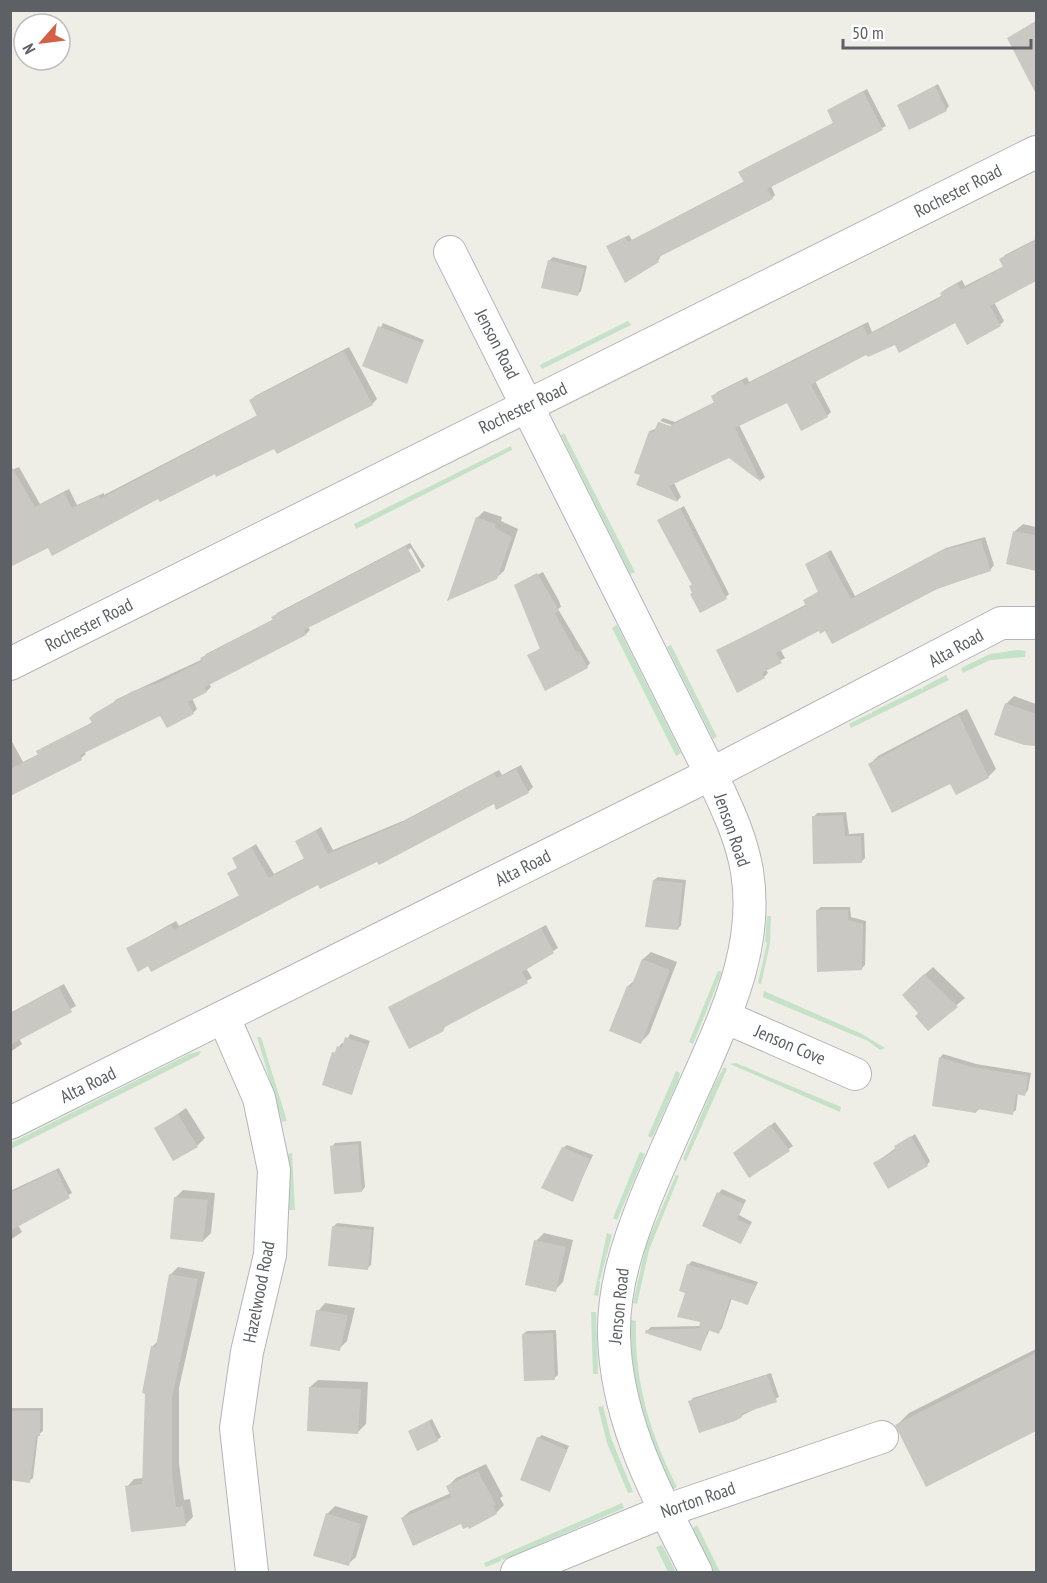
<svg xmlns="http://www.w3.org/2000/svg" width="1047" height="1583" viewBox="0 0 1047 1583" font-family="'PT Sans Narrow',sans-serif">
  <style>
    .green { fill: #c5e2c8 }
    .shadow { fill: #0003 }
    .building { fill: #c9c8c2 }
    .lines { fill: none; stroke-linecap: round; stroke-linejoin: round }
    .minor-casing { stroke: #b3b5b9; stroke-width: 34 }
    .minor { stroke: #fff; stroke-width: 32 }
    .labels { text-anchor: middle; stroke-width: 4.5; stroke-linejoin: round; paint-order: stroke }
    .street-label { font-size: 18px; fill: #5d6064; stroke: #fff }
  </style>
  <rect width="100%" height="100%" fill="#eeede6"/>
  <g class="green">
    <path d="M628,321L631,325L542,369L540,365Z"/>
    <path d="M564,433L635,572L630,574L561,435Z"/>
    <path d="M511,446L512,450L356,529L354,524Z"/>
    <path d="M617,625L681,753L676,756L612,628Z"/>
    <path d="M671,645L717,737L713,739L667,647Z"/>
    <path d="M1018,650L1026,651L1025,657L990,660L963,673L961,668L990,654Z"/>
    <path d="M946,675L949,680L851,728L849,724L871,713L872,715V712L921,688L922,690L923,687Z"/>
    <path d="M767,916H771L770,944L761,984L758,983L767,943L765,942Z"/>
    <path d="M718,971L722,972L693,1044L689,1042Z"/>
    <path d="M764,991L862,1034L885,1048L880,1050L868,1041L770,1000L763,997Z"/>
    <path d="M257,1037H261L287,1121L282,1122Z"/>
    <path d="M201,1051L199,1055L11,1149V1143L189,1054Z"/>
    <path d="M736,1063L841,1107L840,1112L730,1064Z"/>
    <path d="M724,1067L727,1069L686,1161L683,1159L713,1087Z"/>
    <path d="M676,1071L680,1073L678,1081L652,1138L648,1136Z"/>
    <path d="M640,1152L645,1154L617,1220L613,1218Z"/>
    <path d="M292,1153L295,1210H289L287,1154Z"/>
    <path d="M676,1175L679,1176L649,1250L637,1304L633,1303L646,1245Z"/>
    <path d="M607,1233L612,1235L600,1280L598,1279L600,1282L598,1296L594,1295Z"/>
    <path d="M591,1312H596L598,1374H593Z"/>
    <path d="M631,1320L636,1321C634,1381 650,1434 677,1487L673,1489C645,1432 630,1384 631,1320Z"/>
    <path d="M603,1406L611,1438L633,1492L628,1493L607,1443L598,1407Z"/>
    <path d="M622,1503L624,1508L503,1560L502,1557L501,1561L486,1567L484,1563Z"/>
    <path d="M697,1525L720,1572H714L693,1531V1528Z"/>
    <path d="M662,1545L676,1572H668L656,1547Z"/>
  </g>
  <g class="shadow">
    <path d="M1036,21V66L1009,38Z"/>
    <path d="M938,84L949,106L946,110L898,106Z"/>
    <path d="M867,89L886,126L771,186L775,195L772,198L661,255L658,261L608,246L629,235L632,240L745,181L740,172L744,169L835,122L829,110Z"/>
    <path d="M1036,239V280L994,302L1004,321L1000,325L956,321L867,353L815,381L831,412L827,416L787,401L739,425L765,477L761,480L729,457L674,483L681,497L677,501L638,485L650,431L657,428L659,422L676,429L677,427L660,421L663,418L675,422L715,402L713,397L717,392L747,377L749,382L868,322L872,332L943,295L941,293L946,289L962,280L965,286L1004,266L1001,260L1005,255Z"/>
    <path d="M553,257L587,266L581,291L577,295L549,261Z"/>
    <path d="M383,323L424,340L406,382L364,365Z"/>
    <path d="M349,347L377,399L372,404L278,452L275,447L49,546L10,471L19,467L40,504L69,489L77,505L104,493V495L258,415L251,401L255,396Z"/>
    <path d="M684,506L729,594L726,597L694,584L659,521Z"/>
    <path d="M484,511L502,517L501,521L518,529L504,571L496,578L477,518Z"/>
    <path d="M1023,524L1036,527V569L1008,563L1015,531Z"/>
    <path d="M985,537L994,565L990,570L826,629H819L780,649L785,658L766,669L768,673L764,677L718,650L807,604L805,600L819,591L807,564L831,550L855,596L946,548Z"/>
    <path d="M410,543L425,566L422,569L411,548L408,550L419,571L308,627L310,630L306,634L209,683L211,687L207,691L192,698L197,709L193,713H161L84,752L86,754L81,758L10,796V738L23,762L39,754L38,752L42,748L93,722L117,699L203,659L206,654L274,619L277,613Z"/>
    <path d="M543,572L559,601L561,607L558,609L590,663L587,667L529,656L542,647L516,586Z"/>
    <path d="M1014,696L1036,704V745L996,734L1006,704Z"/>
    <path d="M967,709L996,769L988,777L951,782L870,764L878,756Z"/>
    <path d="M521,765L533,787L528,792L494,802L378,860L318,883L230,931L229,929L149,964L128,948L176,921L179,926L240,895L229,874L238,867L234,858L256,844L274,874L305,858L297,842L321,827L333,850L405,820L499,770L502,775Z"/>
    <path d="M846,812L849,834L864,833L865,858L862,861L814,817L817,813Z"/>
    <path d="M658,877L686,880L681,925L678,929L654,880Z"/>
    <path d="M821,907H850L851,917L866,921L865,965L861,969L817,910Z"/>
    <path d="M546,925L558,948L526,968L532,978L447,1024L443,1030L392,1006Z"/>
    <path d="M651,952L677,962L649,1034L641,1042L628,986L635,980L643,959Z"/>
    <path d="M933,967L965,998L928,1029L911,987Z"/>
    <path d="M64,984L76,1006L19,1038L22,1044L10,1052V1013Z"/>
    <path d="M350,1034L370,1041L351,1093L334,1053L342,1043L345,1044Z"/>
    <path d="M943,1054L976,1064L1031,1073L1028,1090L1025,1094L1018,1093L1016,1110L1012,1113L980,1108L976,1112L940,1058Z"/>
    <path d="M186,1108L205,1138L197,1146L156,1129Z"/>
    <path d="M775,1122L793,1146L750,1176L739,1150Z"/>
    <path d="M915,1134L930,1161L927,1165L875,1163Z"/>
    <path d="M361,1141L365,1187L362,1191L332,1147L335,1143Z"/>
    <path d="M567,1145L593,1155L572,1200L563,1148Z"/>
    <path d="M59,1168L72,1193L18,1225L22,1232L10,1240V1191Z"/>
    <path d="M722,1189L746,1200L739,1215L752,1222L741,1242L719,1193Z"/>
    <path d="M183,1190L215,1193L211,1233L203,1241L175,1198Z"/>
    <path d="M337,1223L374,1227L371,1265L367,1268L333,1227Z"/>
    <path d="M544,1233L573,1240L563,1282L555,1290L536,1241Z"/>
    <path d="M692,1261L758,1282L748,1303L732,1298L722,1328L719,1332L710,1329L701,1349L647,1331L651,1327L701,1326V1321L687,1292L688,1265Z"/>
    <path d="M178,1267L205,1272L179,1388V1464L184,1500L190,1499L193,1517L185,1525L127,1487L134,1479L143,1478L153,1346L158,1341L170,1275Z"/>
    <path d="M325,1303L355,1308L347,1341L339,1349L318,1311Z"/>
    <path d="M556,1330L558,1375L554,1378L523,1334L527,1331Z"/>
    <path d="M1036,1349V1430L927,1485L897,1425L909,1413Z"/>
    <path d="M771,1373L779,1397L741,1416L690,1402L693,1398Z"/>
    <path d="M318,1380L368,1382L366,1424L358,1432L310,1387Z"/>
    <path d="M10,1408H43V1431L38,1435L33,1478L29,1481L10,1435Z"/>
    <path d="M432,1419L441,1437L437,1440L409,1431Z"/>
    <path d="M542,1435L569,1446L550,1490L538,1438Z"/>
    <path d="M486,1464L503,1496L500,1498L504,1505L496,1513L461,1522L402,1518L410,1511L451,1493L448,1486L456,1478Z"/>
    <path d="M335,1506L368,1516L356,1557L348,1564L327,1514Z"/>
  </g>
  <g class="building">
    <path d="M1036,21V94L1007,38Z"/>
    <path d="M935,86L947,111L909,130L897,105Z"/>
    <path d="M863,91L883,130L767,189L773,199L657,258L659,262L625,283L606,246L625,237L628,242L744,182L738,172L833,123L827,110Z"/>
    <path d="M1036,240V281L990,306L1001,326L967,345L955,323L899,353L895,345L868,357L866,355L819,380L811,385L828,417L801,431L787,403L735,428L761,482L729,458L669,486L678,502L636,485L640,475L634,473L649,431L654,432L658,422L670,426L714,403L711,396L742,380L745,385L863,326L868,335L942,297L940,293L957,283L961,290L1003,267L999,259Z"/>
    <path d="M548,260L584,269L578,296L541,288Z"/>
    <path d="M378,326L422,343L407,384L362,366Z"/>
    <path d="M344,351L373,405L277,454L274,449L216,477L215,474L160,502L158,499L52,556L48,548L10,567V464L35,507L64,493L72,508L99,496L100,499L257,416L249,400Z"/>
    <path d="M680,508L727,599L700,613L690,594L692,593L689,586L692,585L657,520Z"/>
    <path d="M476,517L496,524L495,528L512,537L497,579L447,601Z"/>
    <path d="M1013,531L1035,535L1036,571L1006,564Z"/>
    <path d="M981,540L991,571L939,588L832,644L825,631L820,634L819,631L776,653L782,663L762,673L765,678L737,693L716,650L806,606L803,600L818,592L805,564L826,553L851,599L940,551Z"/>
    <path d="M406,546L421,571L304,630L306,635L205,687L207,692L188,702L194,714L167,728L160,716L80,755L82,760L10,796V769L38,755L36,751L92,723L89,718L95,713L133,691L158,683L202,661L200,658L273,620L271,617Z"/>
    <path d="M537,573L556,605L559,611L555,613L576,652L579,651L588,668L545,691L527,655L540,649L514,585Z"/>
    <path d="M1005,703L1036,714V746L1024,745L994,735Z"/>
    <path d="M959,715L989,778L956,795L950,784L892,813L868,764Z"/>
    <path d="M516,769L529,793L496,810L494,804L379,865L377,862L320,889L318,885L151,972L148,966L138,972L126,948L171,925L174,930L239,896L227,873L237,868L232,858L251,847L269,878L304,859L295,841L316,830L328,854L399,824L494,773L497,778Z"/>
    <path d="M843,815L845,836H861L862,863L813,864L812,816Z"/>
    <path d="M653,880L683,883L678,930L645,927Z"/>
    <path d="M816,910H848V920L863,924L862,970L817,972Z"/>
    <path d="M541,928L554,953L522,972L528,983L443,1028L444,1031L409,1049L388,1007Z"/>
    <path d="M642,959L670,970L641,1044L609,1031L627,986L631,987Z"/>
    <path d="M924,974L958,1007L928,1031L915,1016L918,1013L902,995Z"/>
    <path d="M59,988L72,1012L10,1045V1013Z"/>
    <path d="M345,1037L368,1045L352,1095L322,1085L332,1052L335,1053L337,1046L342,1048Z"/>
    <path d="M939,1057L972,1067L1028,1076L1025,1096L1016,1094L1013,1115L977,1109L976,1113L932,1106Z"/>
    <path d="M178,1114L198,1147L173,1161L154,1128Z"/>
    <path d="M770,1125L790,1151L749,1178L733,1153Z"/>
    <path d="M911,1136L928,1166L888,1189L873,1163L896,1150L894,1146Z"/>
    <path d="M358,1144L362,1192L334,1194L330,1146Z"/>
    <path d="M562,1147L590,1159L573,1202L541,1188Z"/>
    <path d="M56,1170L70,1198L10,1231V1193Z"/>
    <path d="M717,1192L744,1204L737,1219L750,1225L741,1244L702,1226Z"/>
    <path d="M174,1197L208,1200L203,1242L170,1239Z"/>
    <path d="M332,1226L372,1230L368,1270L328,1266Z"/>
    <path d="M534,1240L566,1247L556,1292L525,1285Z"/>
    <path d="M687,1264L755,1285L748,1305L730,1299L719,1334L708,1330L701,1351L645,1333L646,1330L702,1328L699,1327L700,1322L677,1317L685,1293L679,1291Z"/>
    <path d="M169,1274L198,1279L172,1397V1472L176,1507L183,1506L186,1526L131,1532L125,1486L142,1484L145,1394L142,1393L151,1346L156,1347Z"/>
    <path d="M316,1310L348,1315L340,1351L310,1346Z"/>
    <path d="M553,1333L555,1380L524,1381L522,1334Z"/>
    <path d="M1036,1353V1431L926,1487L895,1425Z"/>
    <path d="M767,1375L777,1402L741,1414L742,1417L735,1421L699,1433L688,1401Z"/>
    <path d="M309,1387L361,1389L358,1434L307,1431Z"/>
    <path d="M10,1411H40V1436H36L30,1483L10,1480Z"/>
    <path d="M429,1421L438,1441L417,1451L408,1431Z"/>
    <path d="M537,1437L567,1450L550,1492L520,1480Z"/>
    <path d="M478,1471L496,1505L493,1506L497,1514L469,1529L468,1527L463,1529L461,1524L413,1546L401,1518L451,1497L446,1486Z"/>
    <path d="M326,1513L361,1524L349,1566L313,1556Z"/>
  </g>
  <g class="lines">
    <defs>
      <g id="minor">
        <path d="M450,252L711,774C726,806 741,836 747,871C758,940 732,1001 705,1063C685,1108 664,1153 645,1200C628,1243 613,1288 614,1335C616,1423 658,1496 696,1572"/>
        <path d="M10,664L1036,152"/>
        <path d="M725,1017L855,1074"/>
        <path d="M224,1018L259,1098L274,1170L270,1255L247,1352L236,1428L252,1572"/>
        <path d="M10,1123L711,774L1001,623H1036"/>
        <path d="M517,1572L665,1511L882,1437"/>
      </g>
    </defs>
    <use href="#minor" class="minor-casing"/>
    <use href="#minor" class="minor"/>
  </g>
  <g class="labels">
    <g class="street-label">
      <text transform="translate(958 191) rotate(-27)" y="6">Rochester Road</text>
      <text transform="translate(497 344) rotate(63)" y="6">Jenson Road</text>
      <text transform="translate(523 408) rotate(-26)" y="6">Rochester Road</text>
      <text transform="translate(89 625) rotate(-27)" y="6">Rochester Road</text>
      <text transform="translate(956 648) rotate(-29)" y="6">Alta Road</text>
      <text transform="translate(732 830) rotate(71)" y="6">Jenson Road</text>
      <text transform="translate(523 868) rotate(-27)" y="6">Alta Road</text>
      <text transform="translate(790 1045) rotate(23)" y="6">Jenson Cove</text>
      <text transform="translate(88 1085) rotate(-26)" y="6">Alta Road</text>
      <text transform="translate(259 1292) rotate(-79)" y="6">Hazelwood Road</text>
      <text transform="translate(619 1306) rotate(-84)" y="6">Jenson Road</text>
      <text transform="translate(698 1500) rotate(-19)" y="6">Norton Road</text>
    </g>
  </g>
  <rect width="1047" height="1583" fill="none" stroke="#5d6064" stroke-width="24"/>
  <g transform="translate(42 42) rotate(242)"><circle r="28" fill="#ffffff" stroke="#bebfc1" stroke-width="1.5"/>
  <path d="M0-4.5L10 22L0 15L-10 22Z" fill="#d46045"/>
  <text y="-9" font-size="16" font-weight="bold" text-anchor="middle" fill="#5d6064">N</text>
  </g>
  <path d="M843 39v9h188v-9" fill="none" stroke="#5d6064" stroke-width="3"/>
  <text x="852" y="39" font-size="18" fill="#5d6064" stroke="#ffffff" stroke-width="4.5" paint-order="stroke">50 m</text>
</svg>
